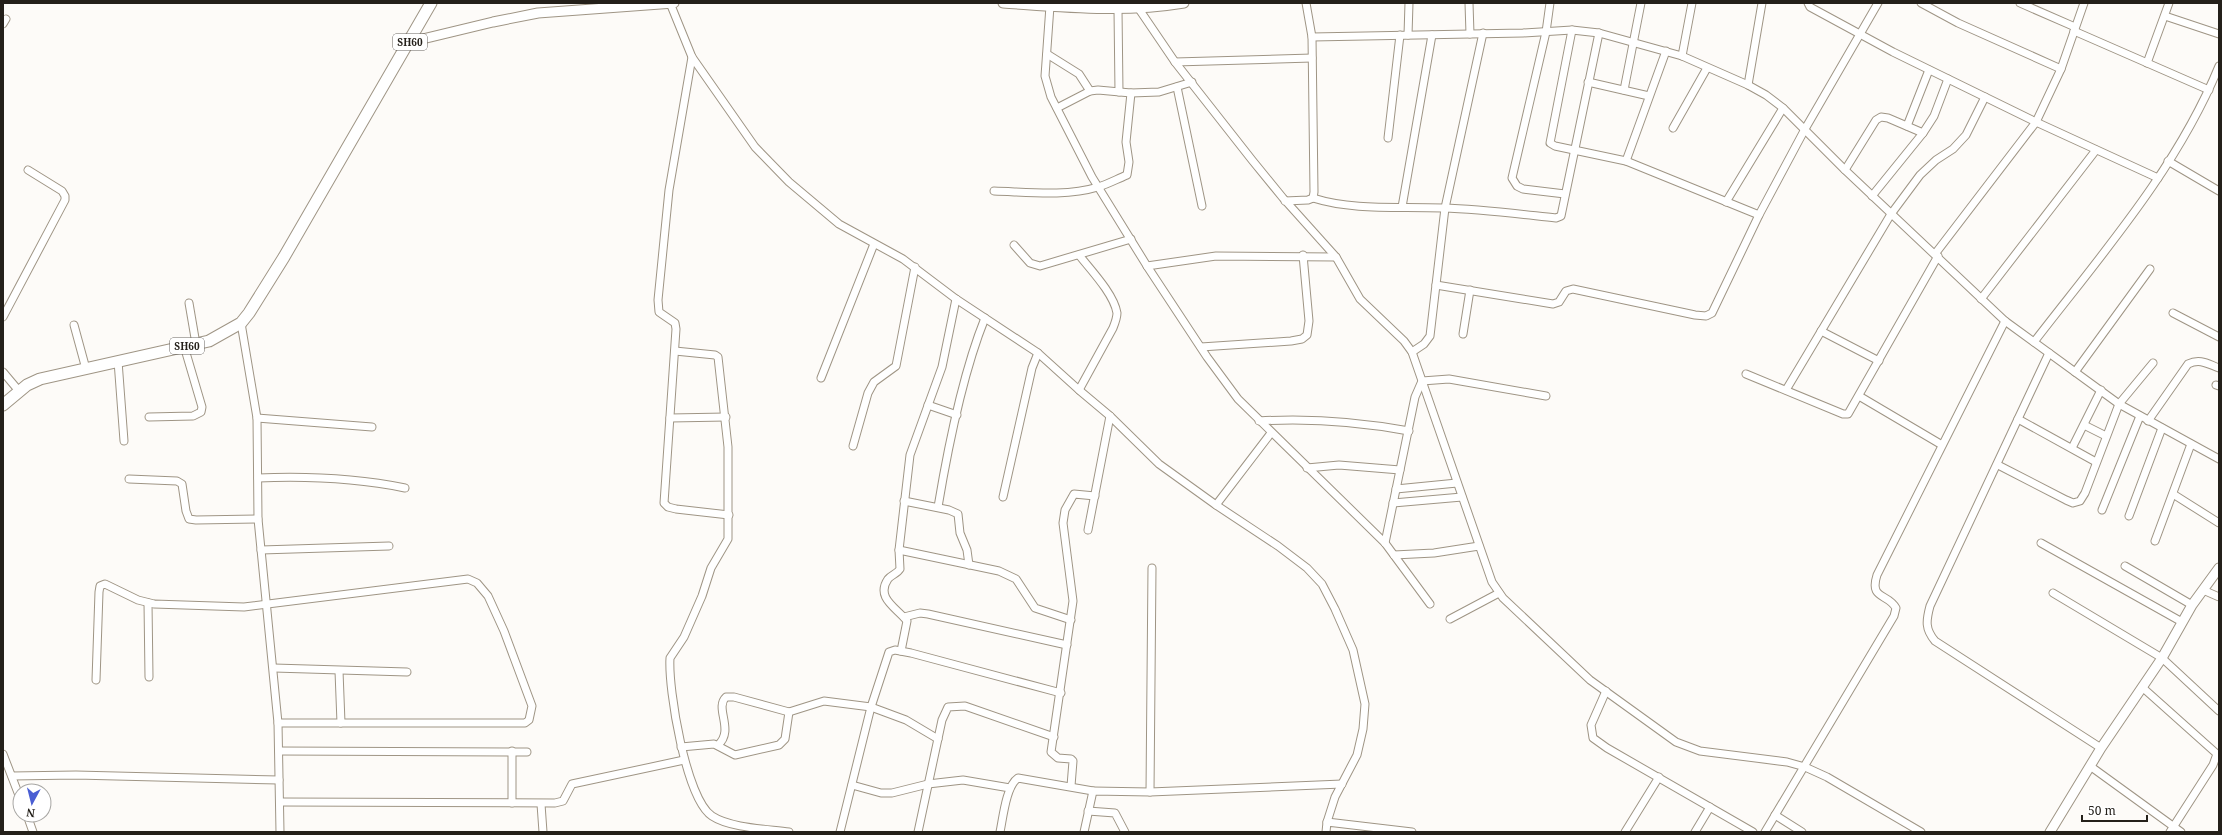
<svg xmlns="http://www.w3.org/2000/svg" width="2222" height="835" viewBox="0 0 2222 835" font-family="'Noto Serif',serif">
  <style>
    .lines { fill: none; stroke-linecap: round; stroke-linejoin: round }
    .minor-casing { stroke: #9f9585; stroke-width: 9 }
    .tertiary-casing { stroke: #9f9585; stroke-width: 11 }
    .primary-casing { stroke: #9f9585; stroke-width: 13 }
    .minor { stroke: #fff; stroke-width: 7 }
    .tertiary { stroke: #fff; stroke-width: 9 }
    .primary { stroke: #fff; stroke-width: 11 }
    .labels { text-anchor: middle; stroke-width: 4; stroke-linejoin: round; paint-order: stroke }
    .shield { fill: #fff; stroke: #66635f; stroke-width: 1 }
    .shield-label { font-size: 10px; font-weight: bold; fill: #24201a }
  </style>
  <rect width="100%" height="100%" fill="#fdfbf8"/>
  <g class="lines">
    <defs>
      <g id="minor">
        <path d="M670,3L692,57L755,147L789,182L839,224L903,259L956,299L1038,353L1079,390L1110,416L1159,464L1216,505L1278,546L1307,568L1322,584L1335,609L1353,650L1365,704L1363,729L1357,755L1335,797L1327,822"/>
        <path d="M1469,3L1470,34"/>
        <path d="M1550,3L1546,32L1512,178L1517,186L1523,189L1565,194"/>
        <path d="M1808,3L1810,7L1893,52L2036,122L2158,178"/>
        <path d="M1921,3L1958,23L2061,69"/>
        <path d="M2020,3L2075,27"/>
        <path d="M1050,6L1045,76L1051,97L1092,177L1147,266L1207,357L1238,399L1385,543L1430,604"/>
        <path d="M1139,9L1175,62L1252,160L1283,198L1336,257L1360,299L1404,341L1412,352L1492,582L1503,598L1590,680L1676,742L1700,751L1787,762L1805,767L1827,777L1921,832"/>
        <path d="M1118,10L1119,92"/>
        <path d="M2165,16L2219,34"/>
        <path d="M3,24L6,19"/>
        <path d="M1572,30L1550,143L1555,146L1626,161L1759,215"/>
        <path d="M2074,31L2209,90"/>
        <path d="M1408,35L1409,3"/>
        <path d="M1312,37L1523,33L1572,30L1599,33L1682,56L1748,85L1766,95L1783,108L1845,170L2005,321L2119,404L2219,459"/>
        <path d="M1047,54L1079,74L1090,91"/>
        <path d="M1682,56L1692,3"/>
        <path d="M692,57L669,190L658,300L659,312L675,323L676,329L664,503L668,507L676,509L729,515"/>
        <path d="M1175,62L1312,58"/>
        <path d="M2147,63L2169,3"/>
        <path d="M1588,82L1649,96"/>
        <path d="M1748,85L1762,3"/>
        <path d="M1177,87L1202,206"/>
        <path d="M1624,90L1641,3"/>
        <path d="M1057,108L1090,91L1098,90L1131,93L1159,92L1192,82"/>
        <path d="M1907,126L1929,70"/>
        <path d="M1673,128L1707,68"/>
        <path d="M1388,138L1400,35"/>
        <path d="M1626,161L1666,51"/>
        <path d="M2168,161L2219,191"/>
        <path d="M1845,170L1876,120L1881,117L1888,118L1923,133"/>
        <path d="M994,191C1027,192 1065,197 1098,187C1108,184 1117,179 1127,175L1129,162L1126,142L1131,93"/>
        <path d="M1872,196L1923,133L1934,116L1948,79"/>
        <path d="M1313,198C1354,211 1400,206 1443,208C1481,209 1519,214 1556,218L1561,216L1599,33"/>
        <path d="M1285,201L1308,200L1313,198L1314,192L1312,37L1306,3"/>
        <path d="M1726,202L1783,108"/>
        <path d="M1402,207L1432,35"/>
        <path d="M1014,245L1030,263L1040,266L1131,239"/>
        <path d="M1935,254L2036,122L2061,69L2084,3"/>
        <path d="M1079,255C1090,269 1114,294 1117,313C1117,318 1115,323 1113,328L1079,390"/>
        <path d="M1147,266L1216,256L1336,257"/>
        <path d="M1436,285L1553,304L1559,302L1566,291L1573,289L1695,315L1706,316L1712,313L1759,215L1805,129L1878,3"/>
        <path d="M1981,299L2096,150"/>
        <path d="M189,303L196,344"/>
        <path d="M2173,313L2219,337"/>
        <path d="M3,317L65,200V196L62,191L28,170"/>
        <path d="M241,323L257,418L258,519L278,723L280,832"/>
        <path d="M74,325L86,369"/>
        <path d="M1821,331L1879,361"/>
        <path d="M1463,334L1470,290"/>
        <path d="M2034,342C2101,255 2177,169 2219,66"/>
        <path d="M1201,347L1291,341L1302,339L1307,335L1309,321L1303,255"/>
        <path d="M675,351L715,355L718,357L728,447V539L711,568L702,596L684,637L670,658C668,689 686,799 712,816C730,828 767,829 789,832"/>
        <path d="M1412,352L1424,344L1430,336L1445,208L1483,33"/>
        <path d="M2049,353L1930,606C1926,621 1925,629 1935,641L2101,748"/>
        <path d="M118,361L124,441"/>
        <path d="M3,372L19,391"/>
        <path d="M2075,372L2150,269"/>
        <path d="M1746,374L1843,414H1848L1938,256"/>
        <path d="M821,378L874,244"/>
        <path d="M2216,385L2219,386"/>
        <path d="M1786,390L1891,214L1920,175L1936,160L1953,149L1966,135L1985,97"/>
        <path d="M1859,396L1942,445"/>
        <path d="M928,405L957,415"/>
        <path d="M149,417L193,416L201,412L202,407L184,346"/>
        <path d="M257,418L372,427"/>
        <path d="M670,418L726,417"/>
        <path d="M2018,419L2096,462"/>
        <path d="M1259,421C1308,418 1360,422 1409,431"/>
        <path d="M2148,421L2188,364C2200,358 2208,364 2219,368"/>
        <path d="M2084,425L2106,436"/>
        <path d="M853,446L868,393L874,382L896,366L915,267"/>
        <path d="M2072,448L2101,390"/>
        <path d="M1998,465L2066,500L2073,503L2080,501L2085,493L2119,404L2153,363"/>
        <path d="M1307,468L1339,465L1400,470"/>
        <path d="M258,478C307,476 356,478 405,488"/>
        <path d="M129,479L177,481L182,484L186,511L189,519L196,520L258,519"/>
        <path d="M1396,489L1457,483"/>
        <path d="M2173,494L2219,523"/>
        <path d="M1003,497L1032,368L1038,353"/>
        <path d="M904,501L949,510L958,514L960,533L967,550L969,565"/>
        <path d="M1393,503L1462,497"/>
        <path d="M1216,505L1271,433"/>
        <path d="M938,507C948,447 962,375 985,318"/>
        <path d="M2102,510L2140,416"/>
        <path d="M2129,516L2162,428"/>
        <path d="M1088,530L1110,416"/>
        <path d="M2155,541L2191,444"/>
        <path d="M1385,543L1415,397L1422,381L1449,379L1546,396"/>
        <path d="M2041,543L2182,622"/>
        <path d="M261,550L389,546"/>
        <path d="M899,550L999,571L1016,579L1035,608L1071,620"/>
        <path d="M1394,555L1434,553L1479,546"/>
        <path d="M2125,566L2192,605"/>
        <path d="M2203,590L2219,597"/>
        <path d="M2053,593L2162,658L2219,711"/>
        <path d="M148,603L149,677"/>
        <path d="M904,617L920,613L928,614L1067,645"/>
        <path d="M1450,619L1499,593"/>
        <path d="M901,651L907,621C897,608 875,598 888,579C891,575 897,574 900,569L899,550L910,455L942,367L956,299"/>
        <path d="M274,668L407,672"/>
        <path d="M339,671L341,723"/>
        <path d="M96,680L99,592L100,586L105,584L138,600L154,604L244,607L468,579L477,583L488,596L504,631L532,706L529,720L525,723H278"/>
        <path d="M2142,687L2217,754L2213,765L2170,832"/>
        <path d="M1606,691L1591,725L1593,738L1607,748L1753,832"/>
        <path d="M718,745C735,730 714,708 726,697H734L789,712L824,701L871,707L906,720L938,739"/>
        <path d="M681,747L714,744L735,755L779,745L785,739L789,712"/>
        <path d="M279,751L527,752"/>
        <path d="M512,751V803"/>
        <path d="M3,754L20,798"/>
        <path d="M2090,766L2181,832"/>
        <path d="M12,776L76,775L279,780"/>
        <path d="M852,785L881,793H892L928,784L963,780L1010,788"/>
        <path d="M1071,786L1073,761L1071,759L1058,758L1051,752L1073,601L1063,523L1065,510L1074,494L1095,496"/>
        <path d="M1150,792L1152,568"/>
        <path d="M280,802L555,803L563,801L572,784L684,760"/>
        <path d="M541,804L543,832"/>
        <path d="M1088,811L1115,813L1125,832"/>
        <path d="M27,815L33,832"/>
        <path d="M1775,815L1802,832"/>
        <path d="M840,832L871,707L889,652L895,650L911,653L1061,693"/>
        <path d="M918,832L942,720L948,707L965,706L1054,737"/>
        <path d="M1000,832C1003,818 1006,786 1018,778L1093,791"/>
        <path d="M1084,832L1093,791L1150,792L1342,784"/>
        <path d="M1326,832L1327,822L1412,832"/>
        <path d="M1625,832L1659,777"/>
        <path d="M1695,832L1710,807"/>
        <path d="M1765,832L1894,616L1896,608C1888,593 1869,600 1877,575L2005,321"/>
      </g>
      <g id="tertiary">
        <path d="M1003,3C1064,7 1124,13 1184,3"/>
        <path d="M410,42L493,22L538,13L674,3"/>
        <path d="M2050,832L2101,748L2162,658L2192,605L2219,568"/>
      </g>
      <path id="primary" d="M3,405L27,385L40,379L209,341L241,323L249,313L284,257L431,3"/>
    </defs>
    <use href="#minor" class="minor-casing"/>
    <use href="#tertiary" class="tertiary-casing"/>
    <use href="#primary" class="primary-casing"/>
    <use href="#minor" class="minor"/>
    <use href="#tertiary" class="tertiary"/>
    <use href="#primary" class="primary"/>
  </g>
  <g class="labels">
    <g class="shield">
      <rect x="393" y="34" width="34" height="16" rx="3"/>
      <rect x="170" y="338" width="34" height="16" rx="3"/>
    </g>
    <g class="shield-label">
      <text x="410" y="46">SH60</text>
      <text x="187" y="350">SH60</text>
    </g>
  </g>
  <rect width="2222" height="835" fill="none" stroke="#24201a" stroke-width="8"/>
  <g transform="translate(32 803) rotate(187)"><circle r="19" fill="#ffffff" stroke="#a7a6a3"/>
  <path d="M0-3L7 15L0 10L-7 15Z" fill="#4a5ed3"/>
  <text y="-6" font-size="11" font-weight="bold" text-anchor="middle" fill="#24201a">N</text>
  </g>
  <path d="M2082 815v6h65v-6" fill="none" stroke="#24201a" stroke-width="2"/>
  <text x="2088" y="815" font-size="12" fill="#24201a" stroke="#ffffff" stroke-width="3" paint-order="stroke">50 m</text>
</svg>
